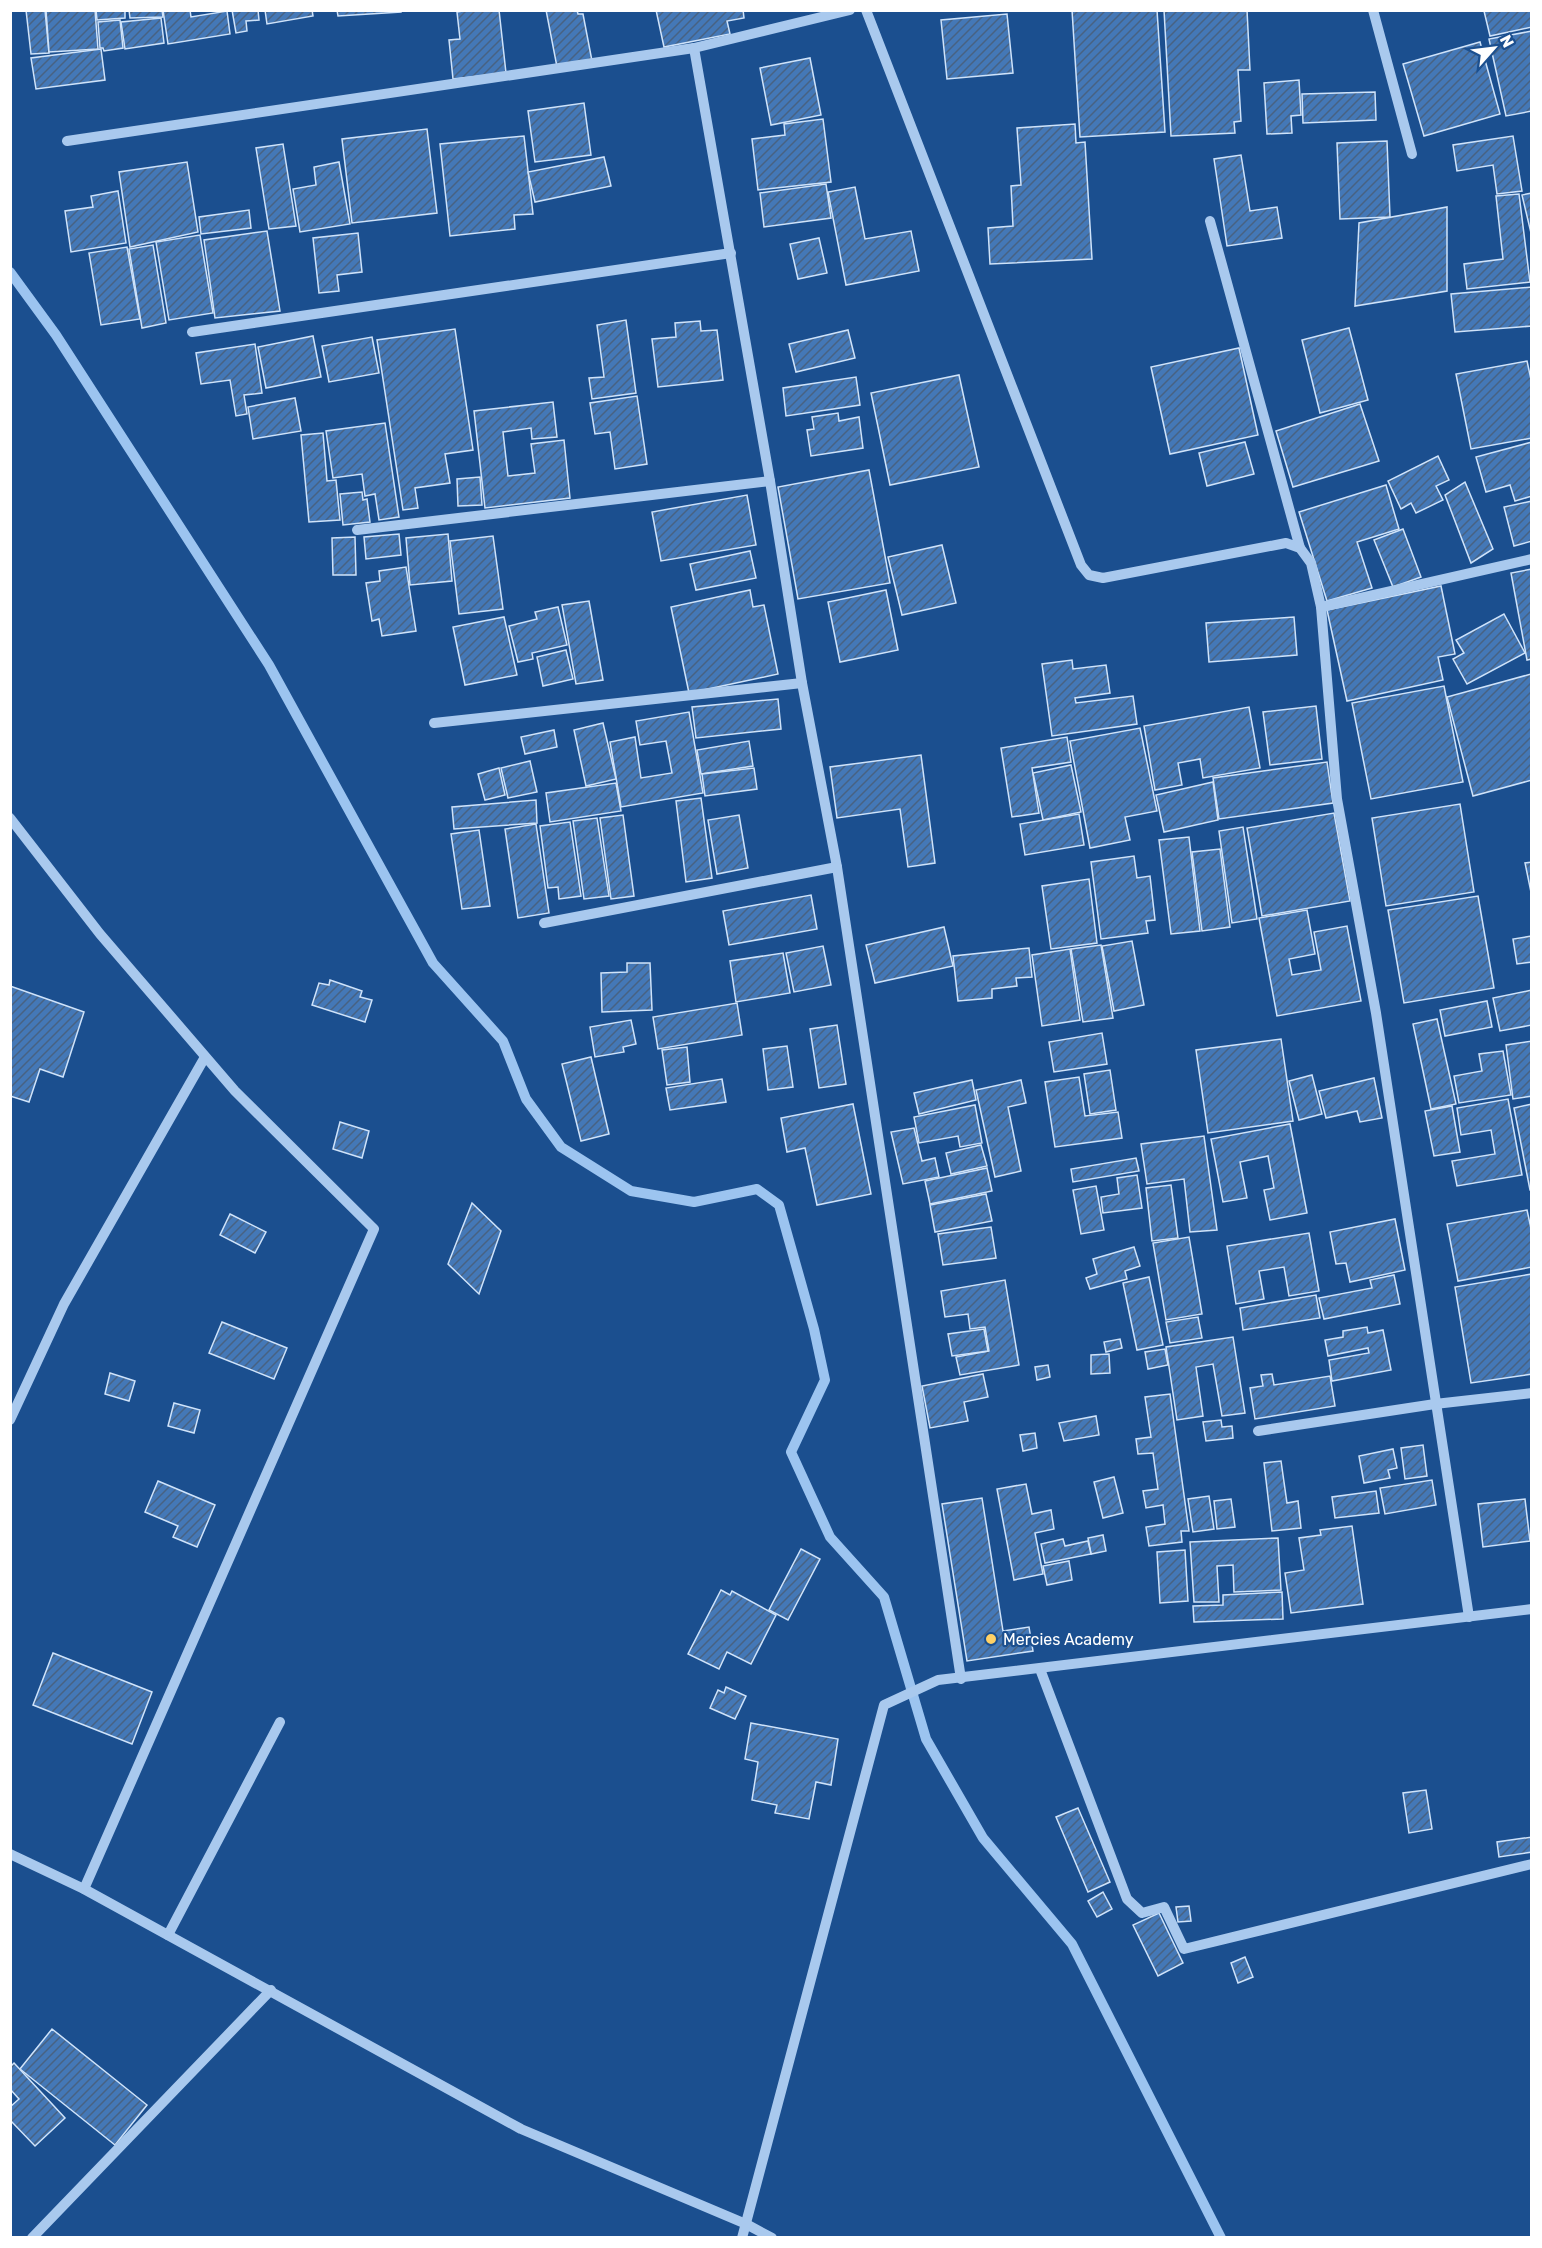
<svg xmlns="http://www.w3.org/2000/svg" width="1542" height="2248" viewBox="0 0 1542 2248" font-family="Rubik,sans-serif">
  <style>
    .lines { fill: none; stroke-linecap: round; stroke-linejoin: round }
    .stream { stroke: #9cc4f0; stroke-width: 10 }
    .building { fill: url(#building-hatch); stroke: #cfe3fa; stroke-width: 1.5 }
    .minor { stroke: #a9c9ee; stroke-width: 10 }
    .poi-dot { fill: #ffd166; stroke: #1b4f8f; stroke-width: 2 }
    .labels { text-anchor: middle; stroke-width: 4.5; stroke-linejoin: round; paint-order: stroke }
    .poi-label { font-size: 16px; fill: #fff; stroke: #1b4f8f; text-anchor: start }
  </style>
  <defs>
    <pattern id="building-hatch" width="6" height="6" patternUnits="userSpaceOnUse" patternTransform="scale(1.5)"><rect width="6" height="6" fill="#4478b7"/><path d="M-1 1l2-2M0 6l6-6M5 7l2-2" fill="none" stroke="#486282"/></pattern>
  </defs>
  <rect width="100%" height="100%" fill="#1b4f8f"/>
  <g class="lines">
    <path class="stream" d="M10,272L56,335L269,665L433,963L503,1041L526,1099L561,1147L631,1191L694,1202L757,1189L779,1205L814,1329L825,1380L791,1452L830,1537L884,1597L926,1739L983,1838L1072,1944L1221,2238"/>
  </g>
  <g class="building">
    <path d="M26,10H45L49,53L31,54Z"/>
    <path d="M46,10H95L98,49L49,52Z"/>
    <path d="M96,10H125V18L97,20Z"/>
    <path d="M129,10H162L163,17L130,18Z"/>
    <path d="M163,10H190L191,17L227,11L230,34L168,44Z"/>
    <path d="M232,10H258L259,20L246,21L247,31L236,33Z"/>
    <path d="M265,10H312L313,16L267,24Z"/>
    <path d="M337,10H401V12L338,16Z"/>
    <path d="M468,10H499L506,73L453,79L449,40L460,39L457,12Z"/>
    <path d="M546,10H577L578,14H583L592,61L557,67Z"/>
    <path d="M656,10H743L744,18L727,21L730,34L664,47Z"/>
    <path d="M1072,10H1157L1165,132L1080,137Z"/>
    <path d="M1164,10H1247L1250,70H1238L1241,121L1234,122L1235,133L1171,136Z"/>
    <path d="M1532,10V27L1490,36L1484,11Z"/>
    <path d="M1007,14L1013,73L947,79L941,20Z"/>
    <path d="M161,18L164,43L125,49L121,22Z"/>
    <path d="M120,20L123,48L104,51L103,48H100L98,22Z"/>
    <path d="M1532,31V111L1506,116L1489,39Z"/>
    <path d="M1480,42L1500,114L1424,136L1403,64Z"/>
    <path d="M101,49L105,80L36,89L31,58Z"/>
    <path d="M810,58L821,115L771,125L760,68Z"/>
    <path d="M1299,80L1301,115L1291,116L1292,133L1267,134L1264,83Z"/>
    <path d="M1375,92L1376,120L1303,123L1302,94Z"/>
    <path d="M584,103L591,155L535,162L528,111Z"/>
    <path d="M823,119L831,182L758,190L752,139L785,135L784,124Z"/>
    <path d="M1075,124L1076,143L1085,142L1092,259L990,264L988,228L1013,226L1011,186L1021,185L1017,128Z"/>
    <path d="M427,129L437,213L352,223L342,139Z"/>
    <path d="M524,136L533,214L514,215L515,229L450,236L440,144Z"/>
    <path d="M1513,136L1522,191L1497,194L1493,165L1457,171L1453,145Z"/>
    <path d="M1387,141L1390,217L1340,219L1337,143Z"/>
    <path d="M283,144L296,226L269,229L256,148Z"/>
    <path d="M1241,155L1250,211L1277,207L1282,238L1227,246L1214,159Z"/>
    <path d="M604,157L611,186L535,202L528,172Z"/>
    <path d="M187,162L198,232L130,247L119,172Z"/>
    <path d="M339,162L350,224L300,232L293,189L316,185L314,167Z"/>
    <path d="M826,184L831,218L764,227L760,193Z"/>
    <path d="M855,187L865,239L911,231L919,271L846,285L828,192Z"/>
    <path d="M118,191L126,243L71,252L65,211L93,207L91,196Z"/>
    <path d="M1532,193V233H1531L1522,195Z"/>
    <path d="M1519,194L1530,282L1467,289L1464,264L1503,259L1496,196Z"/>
    <path d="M1447,207V291L1355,306L1359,223Z"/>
    <path d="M249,210L251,228L201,234L199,217Z"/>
    <path d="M267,231L280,311L215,318L204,240Z"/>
    <path d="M358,233L362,272L337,275L339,291L319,293L313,238Z"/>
    <path d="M200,235L213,313L169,320L156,242Z"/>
    <path d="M819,238L827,273L798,279L790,244Z"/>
    <path d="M153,245L166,323L142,328L129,249Z"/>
    <path d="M127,247L140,319L101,325L89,253Z"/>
    <path d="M1532,287V326L1455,332L1451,294Z"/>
    <path d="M626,320L636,393L592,399L589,378L604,377L597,325Z"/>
    <path d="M700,321L701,331L717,330L723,380L658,387L652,339L676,337L675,323Z"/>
    <path d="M1349,328L1368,400L1320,413L1302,340Z"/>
    <path d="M455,329L473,450L445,454L450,483L415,488L418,508L403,510L377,340Z"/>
    <path d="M848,330L855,358L796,372L789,344Z"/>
    <path d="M313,336L321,377L266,388L258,347Z"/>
    <path d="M372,337L379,373L329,382L322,346Z"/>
    <path d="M255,344L262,393L244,395L247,414L236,416L230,380L201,384L196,353Z"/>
    <path d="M1239,348L1258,435L1170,454L1151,367Z"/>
    <path d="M1527,361L1532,384V438L1471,449L1456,374Z"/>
    <path d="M959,375L979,467L890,485L871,393Z"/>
    <path d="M856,377L860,405L786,416L783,388Z"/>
    <path d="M637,396L647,464L615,469L610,432L595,434L590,403Z"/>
    <path d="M295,398L301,431L253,439L248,407Z"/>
    <path d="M553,402L557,437L532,439L531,428L503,432L508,476L535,473L531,444L564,440L570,498L485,508L474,411Z"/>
    <path d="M1360,404L1379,461L1293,487L1276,431Z"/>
    <path d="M838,413L839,421L859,417L863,448L811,456L807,430L814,429L812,417Z"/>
    <path d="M385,423L399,517L379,520L375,494L365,496L362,474L333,478L326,431Z"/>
    <path d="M323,433L327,481L336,480L340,520L309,522L301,435Z"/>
    <path d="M1245,442L1254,474L1207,486L1199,453Z"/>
    <path d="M1532,442V496L1515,501L1510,485L1486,492L1476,457Z"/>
    <path d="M1438,456L1449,480L1436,486L1443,500L1416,513L1411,503L1401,509L1388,481Z"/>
    <path d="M869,470L890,583L798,599L778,487Z"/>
    <path d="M480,477L482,505L458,506L457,479Z"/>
    <path d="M1465,482L1493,549L1471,563L1445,495Z"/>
    <path d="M1386,485L1399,529L1357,542L1372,588L1327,601L1299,512Z"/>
    <path d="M362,492L363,500L367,499L370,522L343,525L340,494Z"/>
    <path d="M747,495L756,545L661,561L652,512Z"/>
    <path d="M1532,501V541L1514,546L1504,507Z"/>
    <path d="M1403,529L1421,577L1393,587L1374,540Z"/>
    <path d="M399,534L401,555L366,559L364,537Z"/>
    <path d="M448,534L452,581L410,585L406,538Z"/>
    <path d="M493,536L503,609L459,614L450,541Z"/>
    <path d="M355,537L356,575H333L332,538Z"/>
    <path d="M942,545L956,603L902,615L888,557Z"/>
    <path d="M750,551L756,578L696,590L690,564Z"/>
    <path d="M406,567L416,631L382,636L379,619L372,621L366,583L380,581L379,571Z"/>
    <path d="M1532,569V659L1527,660L1511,573Z"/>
    <path d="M1441,586L1455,654L1438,657L1443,680L1347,701L1327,610Z"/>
    <path d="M750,590L753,607L764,605L778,674L689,693L671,607Z"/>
    <path d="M886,590L898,650L840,662L828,602Z"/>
    <path d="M589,601L603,680L576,684L562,605Z"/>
    <path d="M558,607L567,645L532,653L533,659L518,662L509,626L537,619L535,612Z"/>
    <path d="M1504,614L1525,653L1467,684L1453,659L1464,653L1456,640Z"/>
    <path d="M504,617L517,675L465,685L453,627Z"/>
    <path d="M1294,617L1297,655L1209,662L1206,623Z"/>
    <path d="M566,650L573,679L543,686L537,657Z"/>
    <path d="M1072,660L1073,669L1106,665L1110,693L1075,698L1076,703L1133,696L1137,724L1052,736L1042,664Z"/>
    <path d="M1531,674L1532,780L1473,796L1447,697Z"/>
    <path d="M1444,686L1463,782L1371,799L1352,703Z"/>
    <path d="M778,699L781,729L696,738L692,707Z"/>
    <path d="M1316,706L1322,759L1270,765L1263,712Z"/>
    <path d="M1249,707L1260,768L1203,778L1200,759L1178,763L1182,785L1155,790L1144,726Z"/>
    <path d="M689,712L703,793L621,807L610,742L635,737L641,778L672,773L666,741L640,745L636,721Z"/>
    <path d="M603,723L616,779L586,786L574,730Z"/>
    <path d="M1140,728L1157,811L1125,817L1130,840L1090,848L1070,741Z"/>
    <path d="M554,730L557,747L525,754L521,737Z"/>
    <path d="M1067,737L1071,762L1032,768L1039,813L1012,817L1001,748Z"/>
    <path d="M749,741L753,766L701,774L697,750Z"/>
    <path d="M921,755L935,863L908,867L900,809L837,818L830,767Z"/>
    <path d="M530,761L537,792L508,798L501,768Z"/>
    <path d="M1327,762L1333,803L1219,819L1213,778Z"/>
    <path d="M1071,765L1081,812L1043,820L1033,773Z"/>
    <path d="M499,768L505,795L485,800L478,774Z"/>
    <path d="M754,768L757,789L705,796L702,774Z"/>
    <path d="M1213,782L1218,820L1164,832L1156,795Z"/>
    <path d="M616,783L621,811L550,822L546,793Z"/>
    <path d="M701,798L712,878L686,882L676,801Z"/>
    <path d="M536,800L537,823L454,829L452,807Z"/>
    <path d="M1460,804L1474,892L1386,906L1372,818Z"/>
    <path d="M1334,813L1350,901L1262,916L1247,828Z"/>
    <path d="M1079,814L1084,845L1025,855L1020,824Z"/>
    <path d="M623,815L634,896L611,899L600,818Z"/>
    <path d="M739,815L748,868L717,874L708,820Z"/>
    <path d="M597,818L609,896L584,899L573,821Z"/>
    <path d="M570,822L581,896L559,899L558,887L548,888L540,826Z"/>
    <path d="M536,824L549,913L518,918L505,829Z"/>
    <path d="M1243,827L1257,919L1232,923L1219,831Z"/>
    <path d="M479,830L490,906L462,909L451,834Z"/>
    <path d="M1189,837L1200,931L1171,934L1159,840Z"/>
    <path d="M1220,849L1230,927L1202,931L1192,852Z"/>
    <path d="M1134,856L1137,878L1150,876L1155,920L1146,921L1148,933L1101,939L1091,862Z"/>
    <path d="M1532,862V897L1525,863Z"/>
    <path d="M1089,879L1097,943L1051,949L1042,886Z"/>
    <path d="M811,895L817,929L729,945L723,911Z"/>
    <path d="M1478,896L1494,988L1404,1003L1388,910Z"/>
    <path d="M1307,910L1315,954L1289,959L1292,975L1321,970L1314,932L1347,926L1361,1001L1277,1016L1259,918Z"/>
    <path d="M944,927L953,966L875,983L866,945Z"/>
    <path d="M1532,936V962L1517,964L1513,939Z"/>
    <path d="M1132,941L1144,1005L1114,1011L1102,946Z"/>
    <path d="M1101,945L1113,1018L1083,1022L1071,949Z"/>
    <path d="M823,946L831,985L794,992L786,953Z"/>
    <path d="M1029,948L1032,977L1016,978L1017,986L992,989V998L958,1001L953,956Z"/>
    <path d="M1070,949L1080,1020L1042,1026L1032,955Z"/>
    <path d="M783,953L790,993L736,1002L730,961Z"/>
    <path d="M627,963H650L652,1010L602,1012L601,973L627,972Z"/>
    <path d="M330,980L362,991L360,997L372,1000L365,1022L312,1005L319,983L329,985Z"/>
    <path d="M10,986L84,1012L63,1077L40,1069L29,1102L10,1096Z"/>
    <path d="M1532,990V1025L1500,1031L1493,998Z"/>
    <path d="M1487,1001L1492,1027L1445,1036L1440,1010Z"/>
    <path d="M737,1003L742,1035L658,1049L653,1017Z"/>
    <path d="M1437,1019L1456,1104L1431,1109L1413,1024Z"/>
    <path d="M631,1020L636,1044L623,1047L624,1052L595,1057L590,1027Z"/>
    <path d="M837,1025L846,1084L819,1088L810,1029Z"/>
    <path d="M1102,1033L1107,1064L1054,1072L1049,1042Z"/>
    <path d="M1281,1039L1293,1121L1208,1133L1196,1050Z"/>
    <path d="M1532,1041V1096L1513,1099L1506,1045Z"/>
    <path d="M787,1046L793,1087L768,1090L763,1049Z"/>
    <path d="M687,1047L690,1082L667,1085L662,1050Z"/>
    <path d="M1503,1051L1511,1095L1459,1103L1454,1076L1482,1071L1479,1054Z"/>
    <path d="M591,1057L609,1134L581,1141L562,1064Z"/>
    <path d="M1110,1070L1116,1110L1090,1114L1084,1074Z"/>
    <path d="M1312,1075L1322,1114L1299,1120L1289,1081Z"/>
    <path d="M1079,1077L1085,1116L1118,1112L1122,1138L1055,1147L1045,1082Z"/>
    <path d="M1374,1078L1382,1118L1360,1122L1357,1111L1326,1118L1319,1091Z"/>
    <path d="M722,1079L726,1102L670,1110L666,1088Z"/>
    <path d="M972,1080L976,1100L919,1114L914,1093Z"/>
    <path d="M1021,1080L1026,1103L1008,1107L1021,1171L995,1177L976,1090Z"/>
    <path d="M1508,1099L1522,1175L1457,1186L1452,1161L1495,1154L1491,1130L1461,1135L1457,1108Z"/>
    <path d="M853,1104L871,1194L817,1205L805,1148L787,1152L781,1118Z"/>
    <path d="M1532,1104V1190H1530L1514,1108Z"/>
    <path d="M975,1105L982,1143L960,1147L958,1136L919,1143L914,1117Z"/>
    <path d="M1452,1106L1460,1152L1434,1156L1425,1111Z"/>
    <path d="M340,1122L369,1131L362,1158L333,1149Z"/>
    <path d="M1290,1124L1307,1213L1270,1220L1264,1190L1274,1188L1268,1156L1240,1162L1247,1198L1223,1202L1211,1139Z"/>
    <path d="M914,1128L922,1161L935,1158L939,1177L903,1184L891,1132Z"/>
    <path d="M1204,1136L1217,1230L1190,1232L1184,1179L1147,1184L1141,1144Z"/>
    <path d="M981,1145L987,1166L951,1174L946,1153Z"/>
    <path d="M1136,1158L1139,1171L1073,1182L1071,1169Z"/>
    <path d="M987,1168L992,1191L930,1204L925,1181Z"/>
    <path d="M1137,1175L1142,1208L1103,1213L1101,1197L1119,1194L1117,1178Z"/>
    <path d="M1171,1185L1178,1238L1152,1241L1146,1188Z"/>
    <path d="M1096,1186L1104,1230L1081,1234L1073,1190Z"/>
    <path d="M986,1194L992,1221L935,1232L930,1205Z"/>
    <path d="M472,1203L501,1231L479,1294L448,1264Z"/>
    <path d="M1527,1210L1532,1233V1267L1458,1281L1447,1224Z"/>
    <path d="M230,1214L266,1232L255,1253L220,1235Z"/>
    <path d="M1395,1219L1405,1270L1350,1282L1346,1263L1336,1264L1330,1232Z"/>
    <path d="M991,1227L996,1258L943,1265L938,1234Z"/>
    <path d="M1309,1233L1319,1291L1289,1296L1284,1267L1259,1271L1264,1299L1236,1304L1227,1246Z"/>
    <path d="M1189,1237L1202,1314L1166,1320L1153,1243Z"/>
    <path d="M1134,1247L1140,1266L1125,1271L1127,1279L1090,1289L1086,1278L1097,1274L1093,1259Z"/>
    <path d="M1532,1274V1374L1471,1383L1455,1287Z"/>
    <path d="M1394,1275L1400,1304L1324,1319L1319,1298L1372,1288L1370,1280Z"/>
    <path d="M1149,1277L1163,1345L1137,1350L1123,1283Z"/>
    <path d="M1005,1280L1019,1365L960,1375L956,1357L989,1351L985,1327L970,1329L968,1314L945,1317L941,1291Z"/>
    <path d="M1316,1295L1320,1318L1243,1330L1240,1308Z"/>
    <path d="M1198,1317L1202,1338L1170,1343L1166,1322Z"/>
    <path d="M222,1322L287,1348L274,1379L209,1353Z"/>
    <path d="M1367,1327L1368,1333L1383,1330L1391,1370L1332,1381L1329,1360L1369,1353L1368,1348L1328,1356L1325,1340L1343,1337V1331Z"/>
    <path d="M984,1329L988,1351L952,1356L948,1334Z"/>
    <path d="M1233,1337L1245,1413L1222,1416L1213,1364L1196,1367L1203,1416L1177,1420L1166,1347Z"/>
    <path d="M1120,1339L1122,1348L1106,1352L1104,1342Z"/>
    <path d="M1165,1349L1168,1365L1148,1369L1145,1352Z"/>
    <path d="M1109,1354L1110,1373L1091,1374V1355Z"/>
    <path d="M1048,1365L1050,1377L1037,1380L1035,1367Z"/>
    <path d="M110,1373L135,1381L129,1401L105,1394Z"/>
    <path d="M983,1374L988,1397L964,1402L968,1421L930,1428L922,1386Z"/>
    <path d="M1272,1374L1274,1385L1330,1376L1335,1406L1255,1419L1250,1388L1263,1386L1261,1375Z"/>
    <path d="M1170,1394L1189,1531H1181L1182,1542L1149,1546L1146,1527L1165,1524L1163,1505L1146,1508L1143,1491L1158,1489L1153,1453L1138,1454L1136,1439L1151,1437L1145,1397Z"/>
    <path d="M174,1403L200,1410L194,1433L168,1426Z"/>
    <path d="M1096,1416L1099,1435L1064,1441L1059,1423Z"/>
    <path d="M1221,1420L1222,1427L1232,1426L1233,1438L1206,1441L1203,1422Z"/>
    <path d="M1035,1433L1037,1448L1023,1451L1020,1435Z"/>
    <path d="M1423,1445L1427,1476L1405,1479L1401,1448Z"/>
    <path d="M1393,1449L1397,1468L1388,1470L1390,1478L1364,1483L1359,1456Z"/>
    <path d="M1281,1461L1287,1503L1298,1501L1301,1528L1272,1531L1264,1463Z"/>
    <path d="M1114,1477L1123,1513L1103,1518L1094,1482Z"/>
    <path d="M1432,1480L1436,1505L1385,1514L1380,1488Z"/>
    <path d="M158,1481L215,1505L197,1547L173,1537L178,1526L145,1512Z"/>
    <path d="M1026,1484L1032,1514L1051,1510L1054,1529L1035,1533L1043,1574L1014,1580L997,1489Z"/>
    <path d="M1376,1491L1379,1513L1335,1518L1332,1497Z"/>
    <path d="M1209,1496L1214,1529L1193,1532L1188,1499Z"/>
    <path d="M982,1498L1003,1631L1029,1627L1033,1651L967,1661L942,1504Z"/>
    <path d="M1231,1499L1235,1527L1217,1529L1214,1501Z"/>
    <path d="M1525,1499L1530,1541L1483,1547L1478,1504Z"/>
    <path d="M1352,1526L1363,1604L1291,1613L1285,1573L1304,1570L1299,1538L1321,1535L1320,1530Z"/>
    <path d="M1103,1535L1106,1551L1091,1554L1088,1538Z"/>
    <path d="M1278,1538L1281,1590L1234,1592L1233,1565L1217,1566L1219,1602H1194L1190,1542Z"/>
    <path d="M1063,1539L1065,1546L1088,1541L1091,1554L1045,1563L1041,1544Z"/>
    <path d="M801,1549L820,1559L788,1620L769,1610Z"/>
    <path d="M1185,1550L1188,1601L1160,1603L1157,1552Z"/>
    <path d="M1069,1561L1072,1580L1047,1585L1043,1566Z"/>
    <path d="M721,1590L730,1595L732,1591L776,1615L751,1664L727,1652L719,1669L688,1654Z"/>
    <path d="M1282,1592L1283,1619L1194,1622L1193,1606L1223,1605V1595Z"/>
    <path d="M53,1653L152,1692L132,1744L33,1705Z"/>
    <path d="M726,1687L746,1696L735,1719L710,1708L718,1690L724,1693Z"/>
    <path d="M751,1723L838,1739L831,1785L816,1782L809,1819L775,1813L777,1805L752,1800L758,1762L745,1759Z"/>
    <path d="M1426,1790L1432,1829L1409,1833L1403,1793Z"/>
    <path d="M1078,1808L1110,1882L1088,1892L1056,1817Z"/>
    <path d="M1532,1837V1852L1499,1857L1497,1842Z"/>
    <path d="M1103,1892L1112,1909L1097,1917L1088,1901Z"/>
    <path d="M1189,1906L1191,1921L1178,1922L1176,1907Z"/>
    <path d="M1159,1913L1183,1963L1158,1976L1133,1925Z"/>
    <path d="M1245,1957L1253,1977L1238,1983L1231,1963Z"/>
    <path d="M52,2029L147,2105L115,2145L20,2069Z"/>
    <path d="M14,2063L65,2118L35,2146L10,2120V2107L19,2099L10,2089V2067Z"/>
  </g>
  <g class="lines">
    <g class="minor">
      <path d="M866,10L1081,565L1089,575L1103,578L1286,543L1300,548L1311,563L1321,607L1337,799L1376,1013L1469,1617"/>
      <path d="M1373,10L1412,154"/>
      <path d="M694,48L770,481L802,683L837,867L961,1679"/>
      <path d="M67,141L694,48L850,10"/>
      <path d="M1210,221L1300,548"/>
      <path d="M192,332L731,253"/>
      <path d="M357,530L770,481"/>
      <path d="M1321,607L1532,559"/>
      <path d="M434,723L802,683"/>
      <path d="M10,818L100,934L235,1091L374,1229L84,1889"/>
      <path d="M544,923L837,867"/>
      <path d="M10,1420L64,1304L205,1057"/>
      <path d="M1258,1431L1435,1404L1532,1393"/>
      <path d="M1040,1669L1127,1899L1142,1913L1164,1907L1184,1949L1532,1864"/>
      <path d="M10,1854L84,1889L521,2129L746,2224L772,2238"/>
      <path d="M168,1935L280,1722"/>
      <path d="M32,2238L271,1990"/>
      <path d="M742,2238L884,1705L938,1680L1532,1609"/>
    </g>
  </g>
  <circle class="poi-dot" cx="991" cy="1639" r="6"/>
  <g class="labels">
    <g class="poi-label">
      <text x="1003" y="1645">Mercies Academy</text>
    </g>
  </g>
  <rect width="1542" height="2248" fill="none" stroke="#ffffff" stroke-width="24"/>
  <g transform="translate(1494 48) rotate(62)" stroke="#1b4f8f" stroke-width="4.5" paint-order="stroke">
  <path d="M0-4.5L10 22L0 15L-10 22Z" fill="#ffffff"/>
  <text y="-9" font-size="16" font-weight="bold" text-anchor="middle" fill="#ffffff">N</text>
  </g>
</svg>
